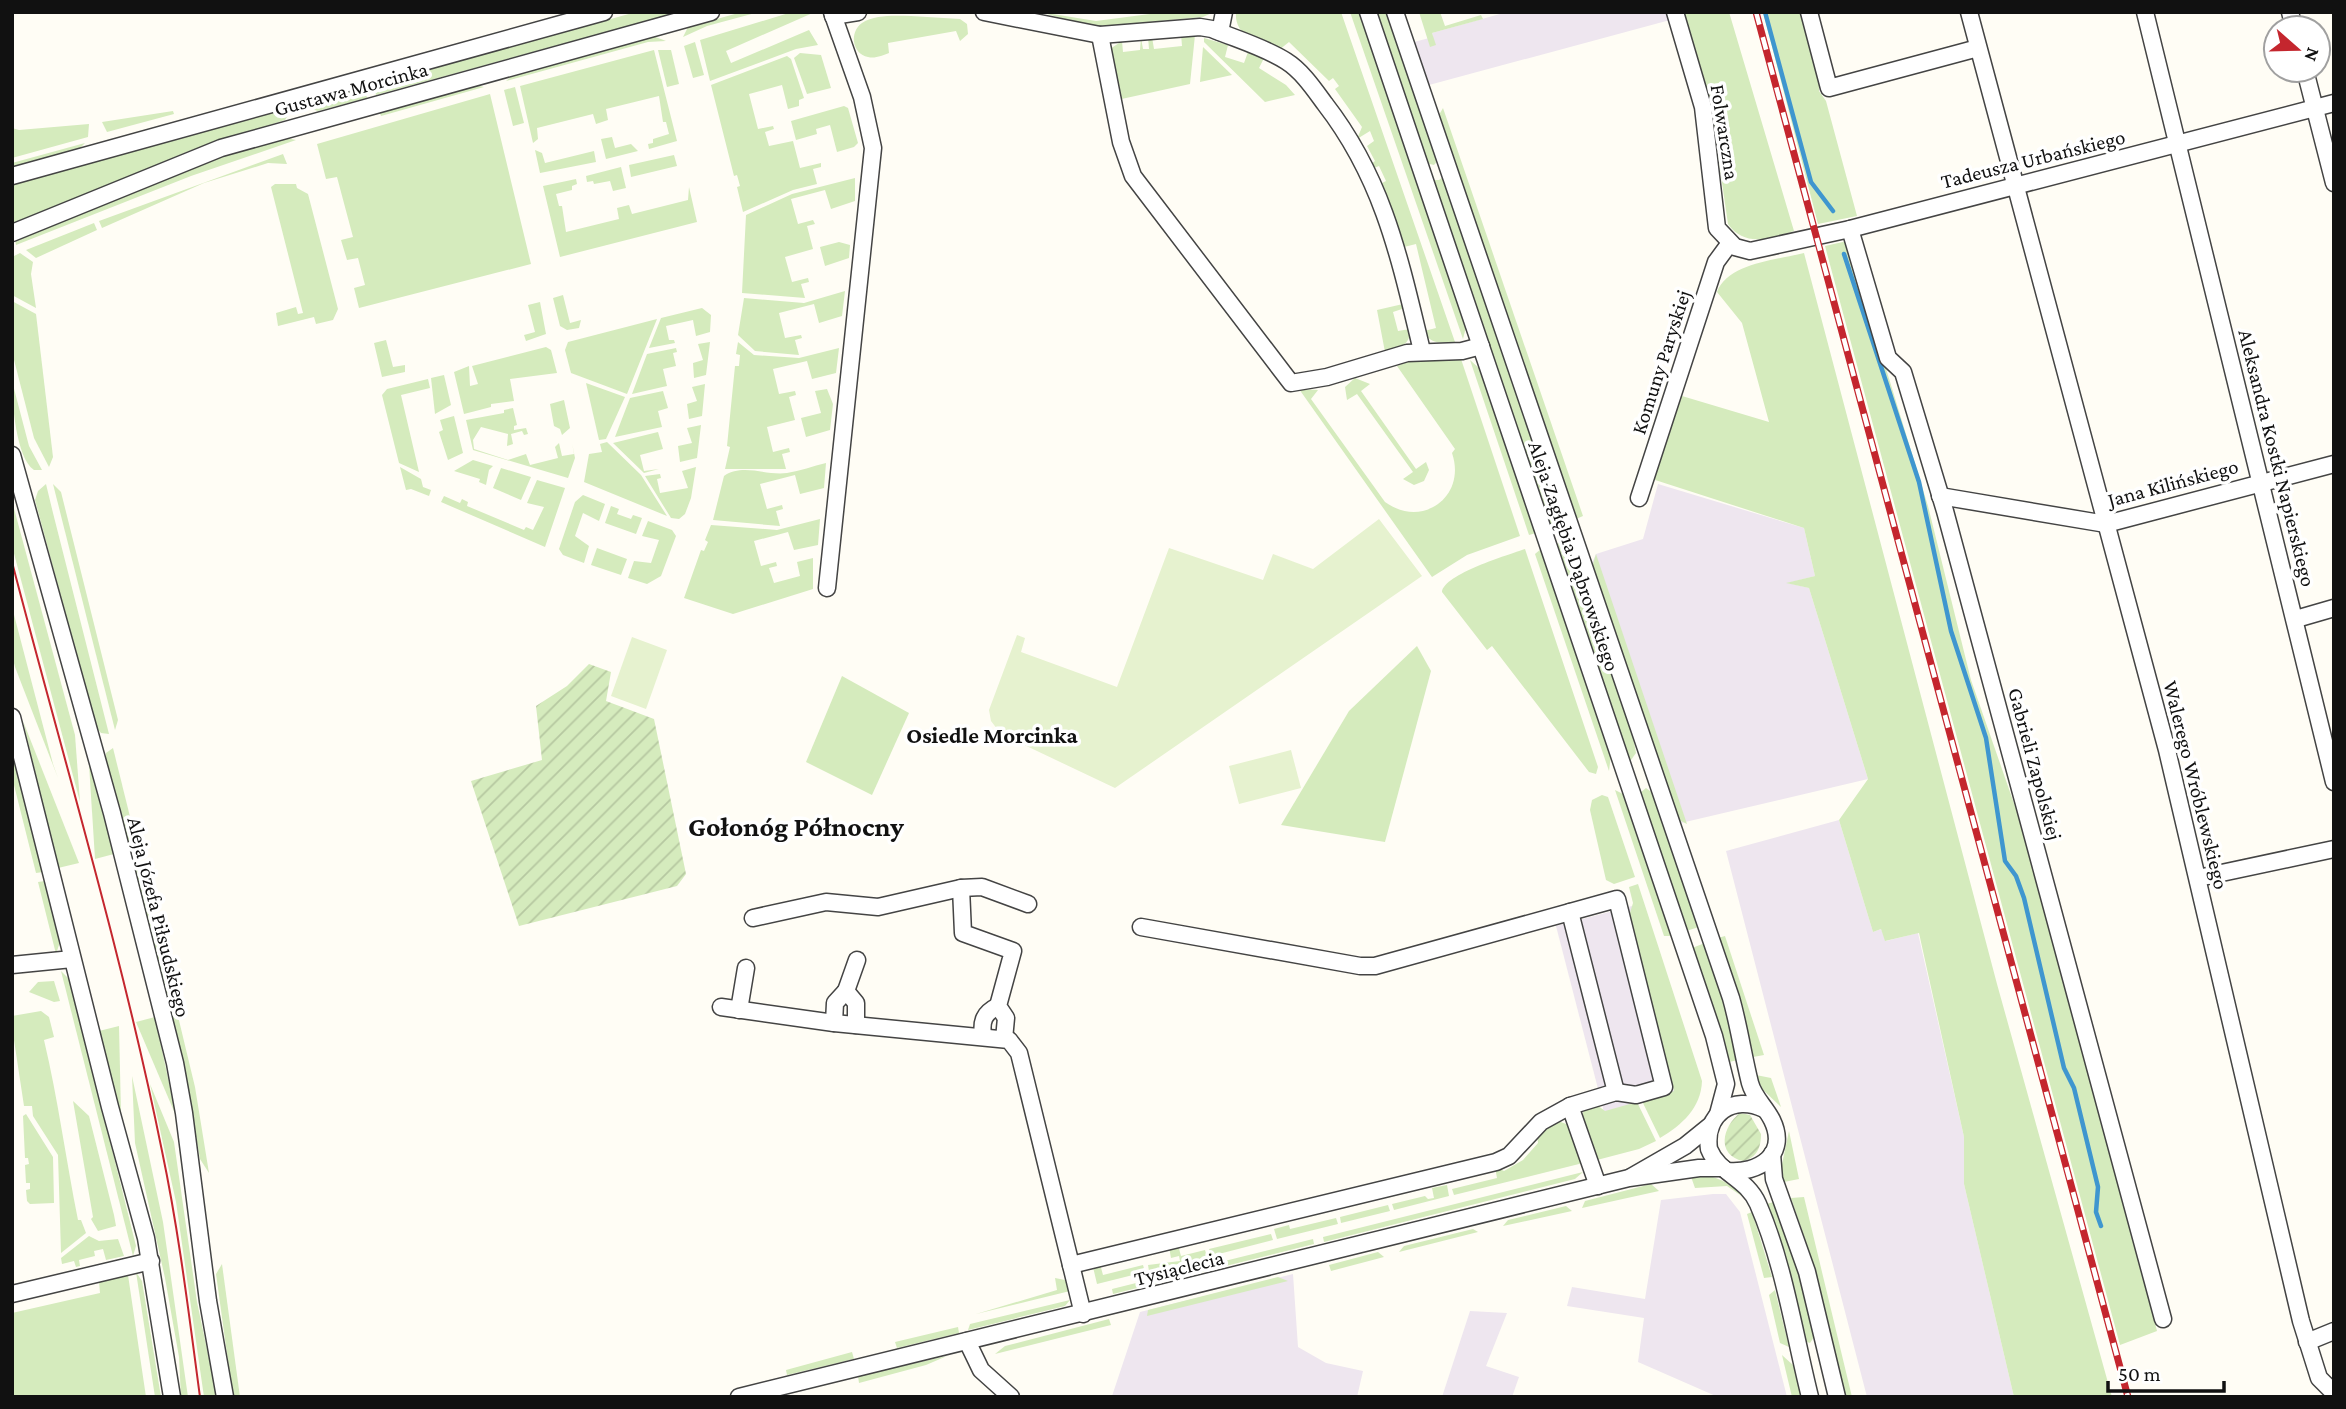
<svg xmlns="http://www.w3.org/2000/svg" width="2346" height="1409" viewBox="0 0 2346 1409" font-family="'Crimson Pro',serif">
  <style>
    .industrial { fill: #eee6ef }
    .grass { fill: #d5ebbd }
    .garden { fill: url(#garden-furrows) }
    .pitch { fill: #e6f2cf }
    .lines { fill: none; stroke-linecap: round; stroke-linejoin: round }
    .stream { stroke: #3f96cf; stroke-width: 4.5 }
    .minor-casing { stroke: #444; stroke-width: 19 }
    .minor { stroke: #fff; stroke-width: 16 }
    .tram { stroke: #c4262e; stroke-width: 2 }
    .rail-casing { stroke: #c4262e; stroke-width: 7 }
    .rail { stroke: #fff; stroke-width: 4.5; stroke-dasharray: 13; stroke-linecap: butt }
    .labels { text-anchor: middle; stroke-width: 7; stroke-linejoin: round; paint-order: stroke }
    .street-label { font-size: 21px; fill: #111; stroke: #fff }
    .neighbourhood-label { font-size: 23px; font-weight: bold; fill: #111; stroke: #fff }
    .district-label { font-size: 28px; font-weight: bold; fill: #111; stroke: #fff }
  </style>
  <defs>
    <pattern id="garden-furrows" width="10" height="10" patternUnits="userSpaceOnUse" patternTransform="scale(1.75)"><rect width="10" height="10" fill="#d5ebbd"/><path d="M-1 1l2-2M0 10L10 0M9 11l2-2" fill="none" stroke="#b6c8a1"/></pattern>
  </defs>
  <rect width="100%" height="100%" fill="#fffdf5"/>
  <g class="industrial">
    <path d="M1507,12H1668L1670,20L1429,85L1414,42L1433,37L1432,33Z"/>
    <path d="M1658,484L1804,528L1815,576L1788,583L1809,588L1868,779L1681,823L1592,563L1596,554L1643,539Z"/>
    <path d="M1839,820L1873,932L1881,929L1886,941L1918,933L1964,1137V1184L2014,1397H1867L1726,851Z"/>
    <path d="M1632,906L1681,1092L1604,1112L1556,926Z"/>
    <path d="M1713,1194H1726L1740,1212L1787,1397H1718L1638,1362L1644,1318L1567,1306L1572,1287L1645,1299L1661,1200Z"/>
    <path d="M1293,1274L1298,1347L1326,1363L1363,1371L1357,1397L1112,1396L1140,1312Z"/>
    <path d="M1470,1311L1507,1313L1486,1366L1519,1377L1512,1397H1442Z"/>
  </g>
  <g class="grass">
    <path d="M636,12H679L376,95L373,85Z"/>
    <path d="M742,12H759L707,26L683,37L688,27Z"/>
    <path d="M792,12H815L726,51L731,63L809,30L818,45L796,49L710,81L700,40Z"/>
    <path d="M1040,12L1096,21L1165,12H1214L1203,17L1093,27Z"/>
    <path d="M1236,12H1341L1455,342C1442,343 1430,345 1424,331L1436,328L1416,244L1404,247L1382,183L1386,181L1379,166L1374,168L1371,164L1375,161L1367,146L1374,141L1370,131L1357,139L1362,127L1335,89L1339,86L1333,78L1329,81L1289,42L1279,50C1260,41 1234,38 1236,12Z"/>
    <path d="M1350,12H1360L1466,327L1463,339Z"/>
    <path d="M1375,12H1388L1438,160L1434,165L1426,163Z"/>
    <path d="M1419,12H1440L1445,26L1481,15L1483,19L1432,33L1436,45L1430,47Z"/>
    <path d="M1684,12H1729L1794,231C1770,238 1745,248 1728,224L1713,121Z"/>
    <path d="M1763,12H1804L1819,73V91L1826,101L1857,216L1818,224Z"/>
    <path d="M911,16L960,19L967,24L968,34L960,41L956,31L888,43L889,53C883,55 875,59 868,57C852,54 849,32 862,23C876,14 896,16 911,16Z"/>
    <path d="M1181,34L1195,35L1190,84L1117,100L1110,49L1122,41L1123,52L1140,50L1141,38L1143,49H1149L1148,37H1152L1154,49L1182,46Z"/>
    <path d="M653,36L666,41L648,42L506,81L513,75Z"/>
    <path d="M1204,38L1228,45L1225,57L1244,63L1248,52L1264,58L1259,68L1286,85L1295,95L1265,102L1204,42Z"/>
    <path d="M695,42L704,75L693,78L684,46Z"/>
    <path d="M1203,47L1232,75L1200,82Z"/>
    <path d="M654,50L677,141L649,149L648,144L653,143V139L669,134L666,122H663L659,96L606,109L608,120L596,124L593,114L537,128L538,139L533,143L520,86Z"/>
    <path d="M658,50H671L679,84L667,87Z"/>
    <path d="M800,53L821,55L831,88L807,94L794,58Z"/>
    <path d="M787,56L791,59L804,98L799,100V106L788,109L782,85L749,94L758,129L773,126L774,129L765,132L769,146L793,141L800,168L821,163V167L813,169L817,184L793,190L743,212L737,187L740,186L737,175L734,176L711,85Z"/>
    <path d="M475,85L484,87L381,116L379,111Z"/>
    <path d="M364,87L367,98L318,111L312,109L316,100Z"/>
    <path d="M515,87L524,123L513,126L504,90Z"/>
    <path d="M490,94L531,264L359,308L354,288L365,285L358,258L347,260L341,240L353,237L337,177L326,179L317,144Z"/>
    <path d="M844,106L848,108L858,143L854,147L837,152L830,125L816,129L817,134L796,140L791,121Z"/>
    <path d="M1443,108L1583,516L1576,519L1439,115Z"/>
    <path d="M283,110L289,114L285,120L189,151L12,226V185Z"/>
    <path d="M173,111L174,114L107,132L102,122Z"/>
    <path d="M89,124L88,137L12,158V128L19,130Z"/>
    <path d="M612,137L615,148L631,144L638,151L606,159L601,139Z"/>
    <path d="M286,138L296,140L191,176L16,245L15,239L228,154Z"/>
    <path d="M85,143L79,149L12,168V163Z"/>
    <path d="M535,150L542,153L545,163L594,151L596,162L540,173Z"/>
    <path d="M283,154L287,164L268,163L204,183L102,228L99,221Z"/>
    <path d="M674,155L677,166L631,177L629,165Z"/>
    <path d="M621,167L626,188L613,191L610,181L594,184L593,181L587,182L586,176Z"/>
    <path d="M1443,177L1562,524L1550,528L1433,180H1439Z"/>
    <path d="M855,178V201L831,209L825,190L791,199L798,224L813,220L815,224L807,226L813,249L785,257L792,282L808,278L809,282L801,284L805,298L742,293L746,215L792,194Z"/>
    <path d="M576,179L577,184L572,186V190L556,194L559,206H562L566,232L619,219L617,208L629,205L632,214L688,200L689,187L697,222L560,257L543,186Z"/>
    <path d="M275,184H296L297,188L308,194L338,309L333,320L316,324L314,317L278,326L276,313L296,307L298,314L303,313L271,187Z"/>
    <path d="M94,223L97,230L36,258L26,250Z"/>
    <path d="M1847,241L1928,506L1971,680L2026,838L2157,1331L2120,1345L1825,246Z"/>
    <path d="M839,242L850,245L849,258L825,266L820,247Z"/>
    <path d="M20,253L33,262L31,274L36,308L12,295V257Z"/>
    <path d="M1804,253L1997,984L2112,1397H2014L1964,1184V1137L1919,933L1885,941L1881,929L1873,932L1839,820L1868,779L1809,588L1786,583L1815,576L1804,528L1652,479L1678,398L1682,396L1769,422L1742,323L1717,292C1728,263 1777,260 1804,253Z"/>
    <path d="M845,291L842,316L819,323L814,304L779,313L785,338L801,335L802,338L795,340L799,355L755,351L738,335L744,298L804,303Z"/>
    <path d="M563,295L570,323L581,320L579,328L567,330L560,326L553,298Z"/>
    <path d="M12,301L36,314L53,457L49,467L34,438L12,352Z"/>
    <path d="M540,302L546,334L526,341L524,335L535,332L528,305Z"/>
    <path d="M1403,304L1405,308L1393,312L1398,331L1410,329C1411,346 1399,347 1385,352L1377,310Z"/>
    <path d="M702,308L711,315L710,332L696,336L693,320L666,326L669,340H674L675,343L649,348L661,318Z"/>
    <path d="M657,319L627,394L571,373L565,350L568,342Z"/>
    <path d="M386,340L393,367L405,365V372L382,377L374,343Z"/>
    <path d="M710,342L706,375L694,378L693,363L703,360L698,344Z"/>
    <path d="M738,342L754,355L799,358L839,348L836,373L812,379L807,361L773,369L779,394L795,391L796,395L789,397L795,420L767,427L773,452L789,448L790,452L782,454L786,469H725L730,447L727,446L735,366H739L740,355L736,354Z"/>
    <path d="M546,347L551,350L557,373L510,379L514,401L491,404V407L464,414L454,372L469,366L470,386L478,384L472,366Z"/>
    <path d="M676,348L677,352L673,353L676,366L663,369L667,386L632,394L647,354Z"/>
    <path d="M1461,359L1520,536L1467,555L1432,577L1299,389L1318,390L1311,399L1385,502C1422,529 1467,497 1452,453L1455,449L1397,366L1412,360Z"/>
    <path d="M1470,360L1480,369L1536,533L1529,535Z"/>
    <path d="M444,375L451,405L435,414L431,378Z"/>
    <path d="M1355,378L1370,384L1361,391L1416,469L1426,462L1429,470L1424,481L1414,485L1403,479L1413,472L1357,394L1347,400L1345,387Z"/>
    <path d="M428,379L430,388L401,395L419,472L399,463L382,395L387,389Z"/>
    <path d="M12,381L29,446L42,470H34C16,458 12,402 12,381Z"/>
    <path d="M586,383L625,397L606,439L599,440Z"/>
    <path d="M705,384L702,416L689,419L687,404L697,401L692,387Z"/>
    <path d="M827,389L833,404L830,430L806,437L801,418L821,413L815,391Z"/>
    <path d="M663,391L668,408L658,411L662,427L615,437L630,398Z"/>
    <path d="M564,400L570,428L562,435L560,429L554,426L550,404Z"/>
    <path d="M513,408L517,425L514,426V430L526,428L528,434L524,435L522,431L511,434L513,444L507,446L508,434L481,427L473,440L474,449L508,460L526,454L530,465L558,458L555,447L559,443L562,456L574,454L572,443L575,458L568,478L473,450L466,420L504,413V410Z"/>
    <path d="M454,416L463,453L448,460L439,432L443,430L440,420Z"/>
    <path d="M701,425L697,458L680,462L678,446L692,443L687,428Z"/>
    <path d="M658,432L663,449L640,455L644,471L659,469L644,473L613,443Z"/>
    <path d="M607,442L641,475L667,516L584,482L589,454L602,452L600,444Z"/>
    <path d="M473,460L493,466L489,470L486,485L479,482L480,479L454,471Z"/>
    <path d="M826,463L824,488L800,494L795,475L760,484L767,509L782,505L783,509L776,511L780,526L713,520L724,476C743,463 766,476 787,473C800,471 813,466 826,463Z"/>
    <path d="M400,467L421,479L423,487L431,490L429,496L411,489L406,490Z"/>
    <path d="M696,467L691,498L685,514L679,519L671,518L645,476L660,474L661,478L657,479L660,493L688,488L682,471Z"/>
    <path d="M501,468L531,477L521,500L493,488Z"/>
    <path d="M537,480L565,488L545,547L441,502L444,496L460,503L462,499L468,502L467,506L524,530L526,527L533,530L544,507L527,503Z"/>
    <path d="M46,484L53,513L109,734L101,733L96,727L35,500L38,491Z"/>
    <path d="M53,484L61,492L118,720L115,730Z"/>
    <path d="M583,495L605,504L599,521L583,513L575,536L589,546L584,563L563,555L559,549L575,502Z"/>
    <path d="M12,501L75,735L80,802L12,546Z"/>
    <path d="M611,506L619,509L617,514L631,519L633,515L642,518L636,534L605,523Z"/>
    <path d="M820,519L818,545L794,550L788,532L754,541L761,566L776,562L777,566L769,568L774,583L800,576L797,562L813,558V589L733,614L684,598L701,550L704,551L708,542L705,540L711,525L777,530Z"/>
    <path d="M648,521L672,530L676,536L661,576L647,584L628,578L634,561L651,563L659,540L642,536Z"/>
    <path d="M1568,540L1632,732L1636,753L1631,760L1628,758L1556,544Z"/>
    <path d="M597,548L627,559L621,575L591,565Z"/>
    <path d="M1525,549L1598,767L1596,774L1589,772L1492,646L1487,650L1442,592C1444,574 1508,555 1525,549Z"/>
    <path d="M1541,549L1611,755L1609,771L1535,554Z"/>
    <path d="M1596,554L1687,824L1679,820L1592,567Z"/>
    <path d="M12,607L53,764L58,778L15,667L12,655Z"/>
    <path d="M1417,646L1431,671L1385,842L1281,825L1349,711Z"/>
    <path d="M842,676L909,713L872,795L806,762Z"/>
    <path d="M23,721L79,863L58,868Z"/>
    <path d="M113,748L138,849L129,851L106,760V753Z"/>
    <path d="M12,750L43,872L36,873L12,777Z"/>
    <path d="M89,764L114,854L95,859Z"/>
    <path d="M1646,788L1654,794L1699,927L1686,931L1640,793Z"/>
    <path d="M1615,790L1625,795L1672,936H1664Z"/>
    <path d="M1602,795L1608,797L1635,877L1614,884L1606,880L1590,810L1592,800Z"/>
    <path d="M140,858L195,1087L209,1173L200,1159L186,1079L131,860Z"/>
    <path d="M45,881L60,942L56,954L38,882Z"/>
    <path d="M1638,884L1702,1081C1701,1108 1682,1125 1660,1138L1642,1101L1674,1091L1629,916L1633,903L1629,887Z"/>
    <path d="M1725,936L1764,1055L1753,1057L1718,938Z"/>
    <path d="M1705,943L1728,1016L1738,1060L1729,1062L1692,948Z"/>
    <path d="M61,971L70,980L136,1246L133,1256Z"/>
    <path d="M54,981L60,1001L54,1002L29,992L38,982Z"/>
    <path d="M41,1011L49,1017L54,1037L44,1040C58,1099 66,1160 78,1220H81L86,1233L61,1253L58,1155L33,1116L32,1106H24L12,1027V1016Z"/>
    <path d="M155,1017L176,1116L136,1022Z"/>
    <path d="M119,1026L121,1114L99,1031Z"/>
    <path d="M1756,1075L1771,1078L1781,1107L1762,1089Z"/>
    <path d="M132,1076L163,1222L188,1397H181L179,1357L165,1278L135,1143Z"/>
    <path d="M150,1084L174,1142L197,1302L217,1397H204L176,1202Z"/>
    <path d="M73,1101L89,1116L114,1215L116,1226L98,1231L91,1219L93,1217Z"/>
    <path d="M1637,1102L1656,1141L1639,1149L1597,1160L1581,1117L1585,1108L1597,1105L1605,1111Z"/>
    <path d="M26,1114L53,1157L54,1203L30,1204L27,1201L26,1190L30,1189V1183H26L25,1165L29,1164L28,1158H25L23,1116Z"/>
    <path d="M1558,1121L1569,1125L1583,1163L1454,1195L1452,1189L1497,1178L1495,1167L1504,1171L1523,1160L1538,1143L1537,1134Z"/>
    <path d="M1789,1131L1799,1179L1784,1182L1781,1169Z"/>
    <path d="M1583,1172L1575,1179L1324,1242L1323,1237Z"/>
    <path d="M1690,1174C1710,1174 1729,1180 1743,1197L1727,1186L1695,1188Z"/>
    <path d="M1651,1184L1659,1191L1582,1208L1585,1201Z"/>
    <path d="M1447,1185L1449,1196L1394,1210L1392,1204L1425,1196L1428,1199L1434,1198L1432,1188Z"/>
    <path d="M1804,1197L1852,1397H1845L1811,1257L1791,1198Z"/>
    <path d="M1774,1202L1797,1268L1814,1337L1810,1343L1804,1341L1766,1204Z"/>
    <path d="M1388,1205L1390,1211L1341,1223L1340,1217Z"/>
    <path d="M1566,1206L1572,1211L1503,1226L1508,1220Z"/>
    <path d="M1752,1212L1772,1277L1764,1278L1747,1214Z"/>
    <path d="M1336,1218L1338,1224L1277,1239L1274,1229L1289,1225L1290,1229Z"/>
    <path d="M1473,1229L1478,1232L1399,1252L1404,1246Z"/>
    <path d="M1271,1234L1273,1240L1211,1256L1209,1249Z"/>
    <path d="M89,1236L99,1241L118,1239L124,1256L106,1260L103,1249L94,1251L95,1256L79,1260L80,1266L76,1267L74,1261L62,1264L61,1258Z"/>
    <path d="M1313,1239L1314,1244L1113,1294L1112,1289Z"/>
    <path d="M1178,1245L1181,1256L1205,1250L1207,1257L1149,1271L1148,1265L1180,1261L1179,1256L1171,1258L1169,1247Z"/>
    <path d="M1378,1252L1384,1257L1331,1271L1329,1265Z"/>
    <path d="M222,1264L240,1397H233L216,1274Z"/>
    <path d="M1100,1264L1103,1275L1143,1265L1145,1272L1097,1284L1093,1267Z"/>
    <path d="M136,1272L142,1281L161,1397H155Z"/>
    <path d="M128,1275L146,1397H12V1313L100,1293L99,1282Z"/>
    <path d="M1278,1277L1288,1281L1147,1316L1148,1310Z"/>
    <path d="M1055,1278L1065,1280L1070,1291L976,1314L1057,1290Z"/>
    <path d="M1775,1290L1789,1347L1780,1343L1769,1295Z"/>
    <path d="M1070,1300L1065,1306L968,1330L970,1324Z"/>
    <path d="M1109,1319L1111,1325L995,1354L1005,1346Z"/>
    <path d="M958,1327L959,1333L897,1348L895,1342Z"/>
    <path d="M852,1352L854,1359L787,1375L786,1370Z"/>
    <path d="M1782,1355L1794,1366L1801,1397H1792Z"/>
    <path d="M947,1356L926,1365L859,1383L858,1376Z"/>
  </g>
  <g class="garden">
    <path d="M589,664L611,672L606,701L654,719L686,874L677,886L519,926L471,781L542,760L536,706L567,686Z"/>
    <path d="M1740,1113L1750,1115L1761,1134C1761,1147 1757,1158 1743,1161C1716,1155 1722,1127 1740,1113Z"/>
  </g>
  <g class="pitch">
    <path d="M1379,519L1422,576L1115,788L1001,734L991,721L989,710L1017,635L1025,638L1021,652L1117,687L1169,548L1263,580L1273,554L1313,569Z"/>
    <path d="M632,637L667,650L646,709L611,696Z"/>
    <path d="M1291,750L1301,788L1239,804L1229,766Z"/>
  </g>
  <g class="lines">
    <g class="stream">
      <path d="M1765,12L1811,182L1833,211"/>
      <path d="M1844,254L1919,482L1951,631L1986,738L2005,861L2016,876L2024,898L2064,1068L2074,1088L2098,1187L2096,1212L2101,1226"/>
    </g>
    <defs>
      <g id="minor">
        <path d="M984,12L1100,35L1200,27L1212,29C1236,39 1264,47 1286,61C1302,71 1314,89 1325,104C1384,180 1400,260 1422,351"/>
        <path d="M1368,12L1714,1036L1726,1084L1718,1114"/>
        <path d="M1395,12L1731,998C1739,1026 1743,1055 1750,1083C1754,1098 1765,1106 1772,1120C1789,1155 1758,1174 1727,1171"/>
        <path d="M1675,12L1703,107L1717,228L1735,247L1750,251L1850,229L2334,103"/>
        <path d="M1809,12L1829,88L1978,48"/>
        <path d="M1969,12L2167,750L2301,1321L2319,1378L2334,1393"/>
        <path d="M2145,12L2334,782"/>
        <path d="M2290,12L2294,28"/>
        <path d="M833,16L858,12"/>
        <path d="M1220,32L1224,12"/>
        <path d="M1100,35L1121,142L1133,176L1291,383L1327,377L1407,353L1462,351L1481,346"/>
        <path d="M2305,70L2334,183"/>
        <path d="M12,176L604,12"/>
        <path d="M1850,229L1888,358L1903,372L1945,511L2163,1319"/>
        <path d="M12,233L221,148L711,12"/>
        <path d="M12,455L112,813L175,1063L184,1113L208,1301L225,1397"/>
        <path d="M1940,496L2106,524L2334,464"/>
        <path d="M1639,498L1716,262L1730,243"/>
        <path d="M827,588L873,148L862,97L832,12"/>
        <path d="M2296,619L2334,608"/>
        <path d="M12,717L110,1107L146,1238L172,1397"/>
        <path d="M2198,878L2334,849"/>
        <path d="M961,888L963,933L1013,951L998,1006L1006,1018L1004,1039"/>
        <path d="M1570,912L1616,1092"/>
        <path d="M753,918L826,902L878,907L961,888L982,887L1028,904"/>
        <path d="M12,965L72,959"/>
        <path d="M721,1007L834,1023L1009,1040L1019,1053L1083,1314"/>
        <path d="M739,1010L746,968"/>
        <path d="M834,1023L835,1003L846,991"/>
        <path d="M856,1025V1003L846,991L857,960"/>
        <path d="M983,1035C981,1021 984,1013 998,1006"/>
        <path d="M1570,1106L1598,1186"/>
        <path d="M1764,1109C1733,1094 1704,1114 1709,1149C1719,1174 1746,1177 1758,1204C1784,1264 1794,1333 1810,1397"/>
        <path d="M1772,1154L1774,1179L1807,1272L1837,1397"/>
        <path d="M1631,1177L1685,1146L1711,1125"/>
        <path d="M1071,1265L1496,1162L1509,1156L1541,1122L1570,1106L1616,1092L1636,1095L1664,1087L1617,899L1375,966H1360L1141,927"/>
        <path d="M12,1294L151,1261"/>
        <path d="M967,1341L981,1370L1011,1397"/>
        <path d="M2307,1342L2334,1331"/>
        <path d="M739,1397L1629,1178L1699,1168H1723"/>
      </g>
    </defs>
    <use href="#minor" class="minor-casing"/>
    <use href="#minor" class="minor"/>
    <path class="tram" d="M12,562C63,758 122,953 162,1151C179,1232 189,1315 200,1397"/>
    <defs>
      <path id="rail" d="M1756,12L2128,1397"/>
    </defs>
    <use href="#rail" class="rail-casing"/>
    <use href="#rail" class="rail"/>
  </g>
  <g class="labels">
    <g class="street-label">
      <text transform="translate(351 89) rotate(-15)" y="7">Gustawa Morcinka</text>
      <text transform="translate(1725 132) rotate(81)" y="7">Folwarczna</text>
      <text transform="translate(2033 159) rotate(-14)" y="7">Tadeusza Urbańskiego</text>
      <text transform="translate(1661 362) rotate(-72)" y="7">Komuny Paryskiej</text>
      <text transform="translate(2277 458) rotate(76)" y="7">Aleksandra Kostki Napierskiego</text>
      <text transform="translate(2173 483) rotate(-15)" y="7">Jana Kilińskiego</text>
      <text transform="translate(1574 556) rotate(71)" y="7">Aleja Zagłębia Dąbrowskiego</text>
      <text transform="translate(2035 764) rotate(75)" y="7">Gabrieli Zapolskiej</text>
      <text transform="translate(2196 785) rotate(76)" y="7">Walerego Wróblewskiego</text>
      <text transform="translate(159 917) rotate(76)" y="7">Aleja Józefa Piłsudskiego</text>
      <text transform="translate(1179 1268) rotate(-14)" y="7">Tysiąclecia</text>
    </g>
    <g class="neighbourhood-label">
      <text x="992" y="743">Osiedle Morcinka</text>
    </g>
    <g class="district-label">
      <text x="796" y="836">Gołonóg Północny</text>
    </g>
  </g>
  <rect width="2346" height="1409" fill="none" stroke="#111111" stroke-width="28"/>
  <g transform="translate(2297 49) rotate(110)"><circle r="33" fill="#ffffff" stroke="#a0a0a0" stroke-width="2"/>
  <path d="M0-5L12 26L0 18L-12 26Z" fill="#c4262e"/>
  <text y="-10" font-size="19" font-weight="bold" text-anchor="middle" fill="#111111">N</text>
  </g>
  <path d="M2108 1381v10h116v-10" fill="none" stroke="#111111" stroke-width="3.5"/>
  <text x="2118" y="1381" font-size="21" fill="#111111" stroke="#ffffff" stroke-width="5" paint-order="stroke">50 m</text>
</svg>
